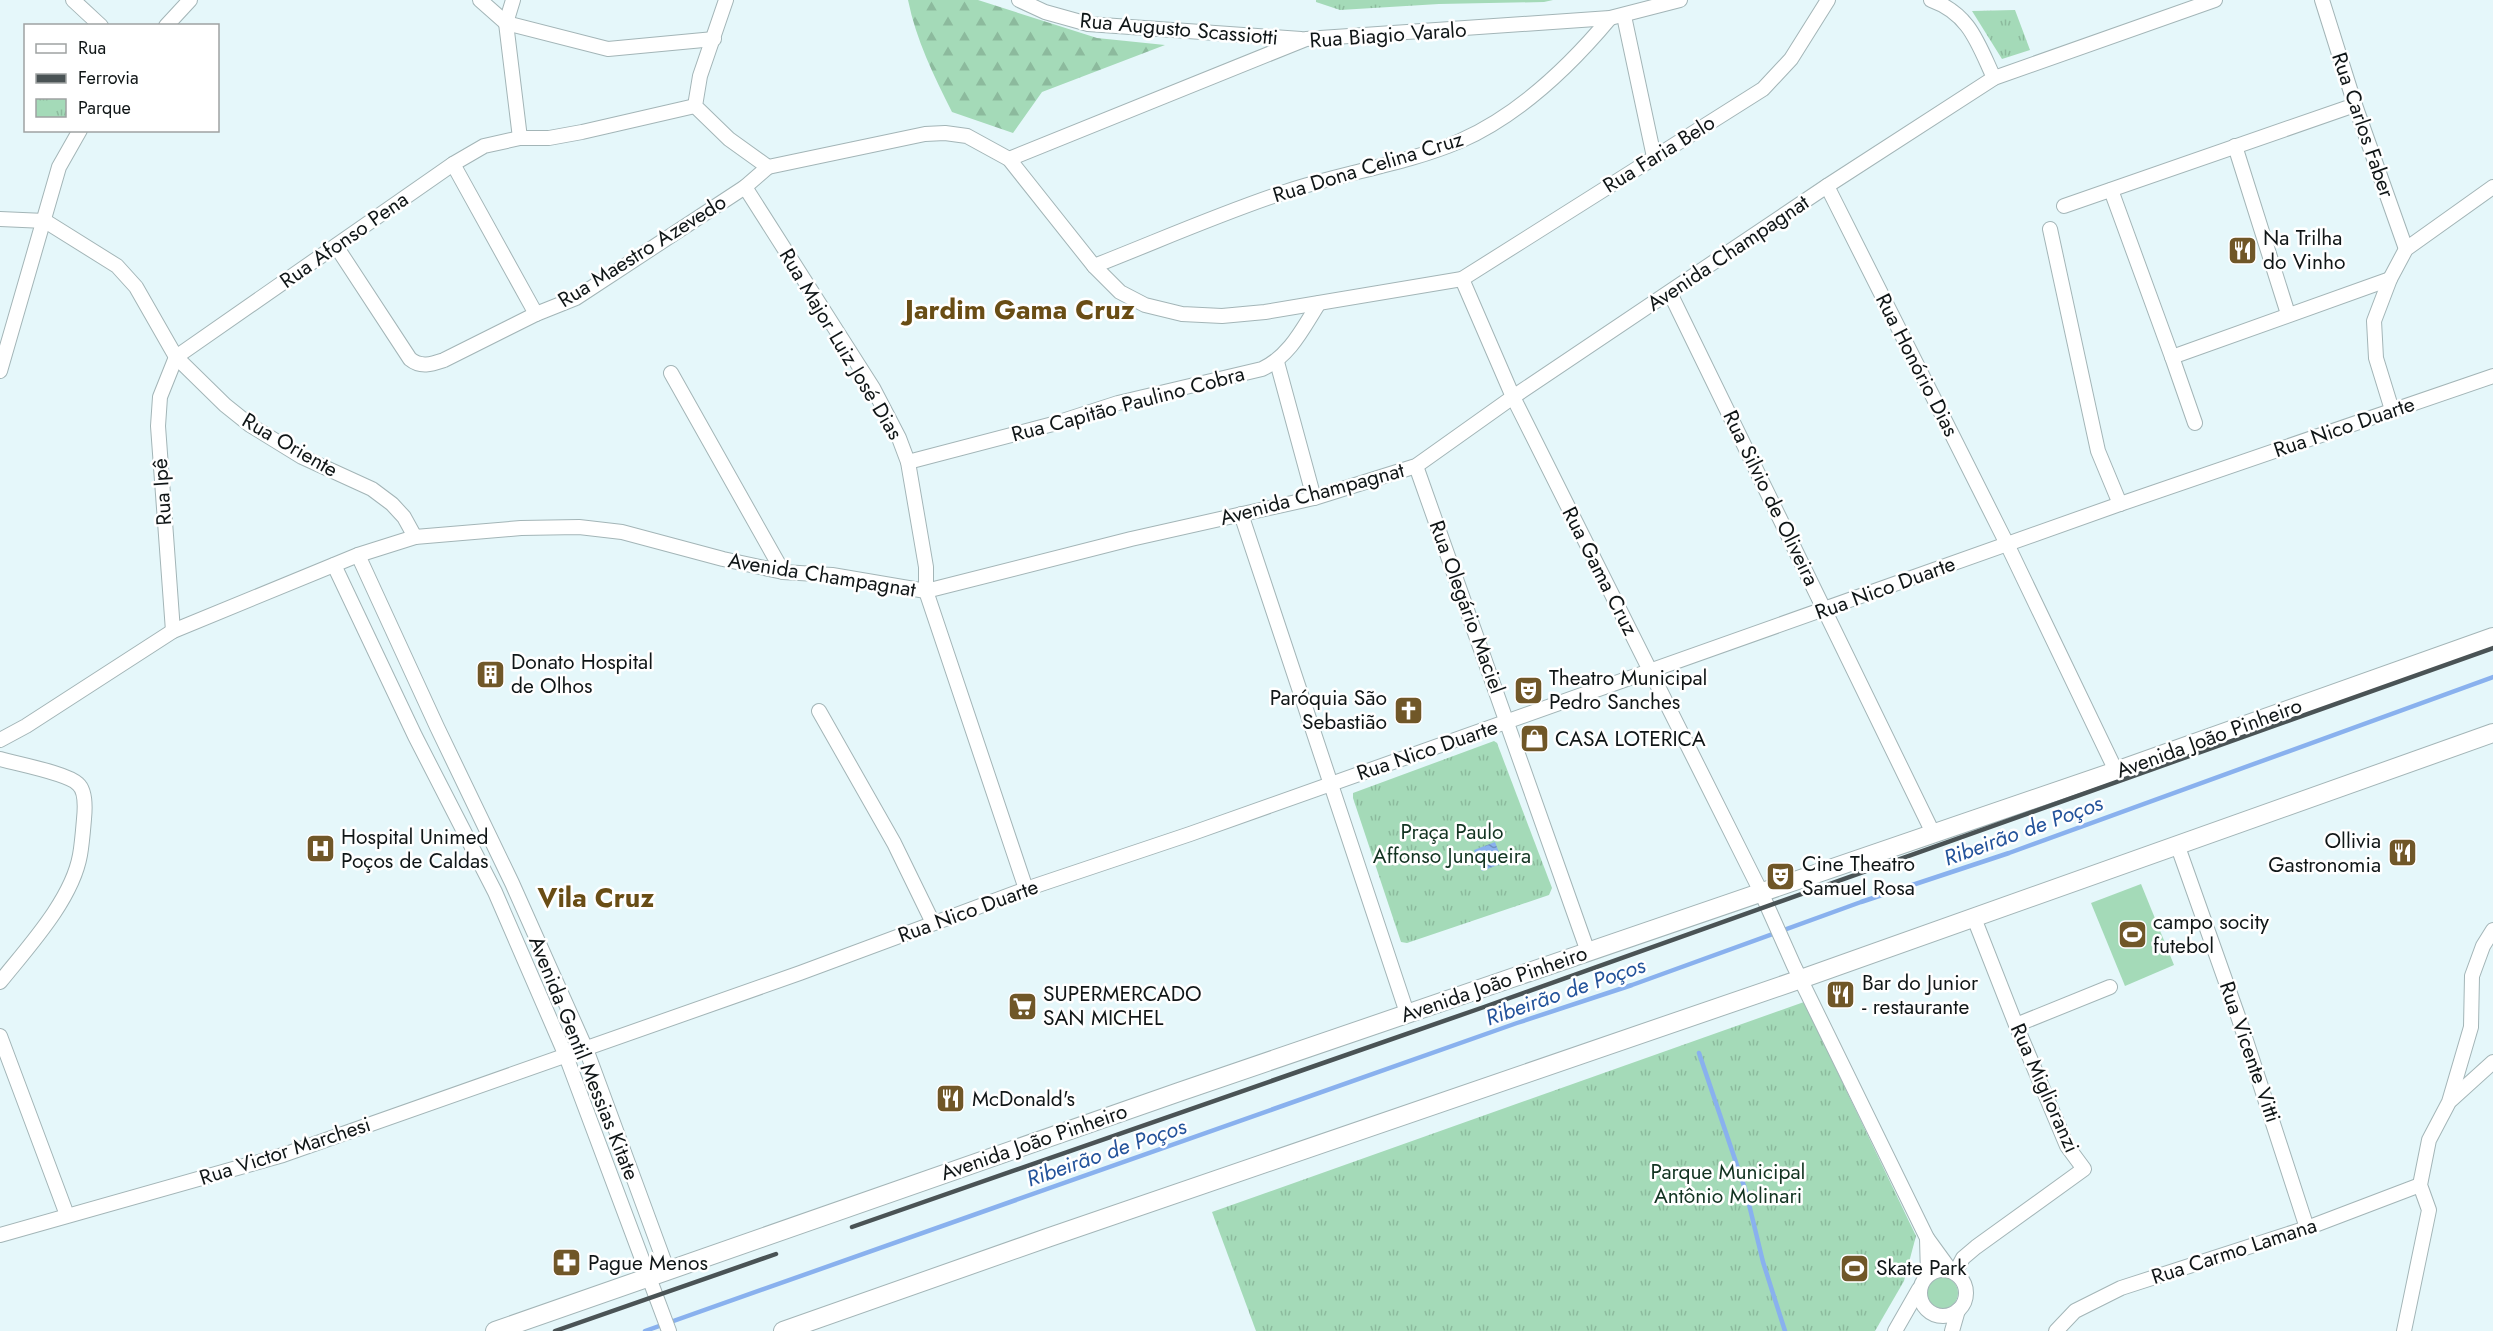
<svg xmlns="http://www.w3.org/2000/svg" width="2493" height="1331" viewBox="0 0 2493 1331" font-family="Jost,sans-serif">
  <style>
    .green { fill: #a4dab8 }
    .forest { fill: url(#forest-firs) }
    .park { fill: url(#park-tufts) }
    .water { fill: url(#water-ripples) }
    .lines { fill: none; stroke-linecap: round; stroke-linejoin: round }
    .stream { stroke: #89b1ee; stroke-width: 4.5 }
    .minor-casing { stroke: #a3b5b7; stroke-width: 16 }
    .major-casing { stroke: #a3b5b7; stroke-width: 20 }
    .minor { stroke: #fff; stroke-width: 14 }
    .major { stroke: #fff; stroke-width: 18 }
    .rail { stroke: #4a5355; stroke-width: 4.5 }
    .labels { text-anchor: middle; stroke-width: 5; stroke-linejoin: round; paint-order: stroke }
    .street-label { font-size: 21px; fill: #101617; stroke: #fff }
    .poi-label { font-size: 21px; fill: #101617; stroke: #fff; text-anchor: start }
    .park-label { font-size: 21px; fill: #123321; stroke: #fff }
    .water-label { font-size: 22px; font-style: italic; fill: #23539b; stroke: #fff }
    .district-label { font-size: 27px; font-weight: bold; fill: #694d15; stroke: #fff }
  </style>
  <defs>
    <pattern id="forest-firs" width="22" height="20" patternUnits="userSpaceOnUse" patternTransform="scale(1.5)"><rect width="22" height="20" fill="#a4dab8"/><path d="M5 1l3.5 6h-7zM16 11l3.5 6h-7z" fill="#8cba9d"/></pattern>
    <pattern id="park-tufts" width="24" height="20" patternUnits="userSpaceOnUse" patternTransform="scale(1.5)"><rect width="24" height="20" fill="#a4dab8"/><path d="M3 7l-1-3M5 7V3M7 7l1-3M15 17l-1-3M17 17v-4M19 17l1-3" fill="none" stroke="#8cba9d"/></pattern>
    <pattern id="water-ripples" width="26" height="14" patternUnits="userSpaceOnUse" patternTransform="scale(1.5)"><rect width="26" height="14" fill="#89b1ee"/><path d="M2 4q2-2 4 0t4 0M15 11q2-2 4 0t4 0" fill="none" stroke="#6f8fc0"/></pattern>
  </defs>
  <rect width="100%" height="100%" fill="#e5f7fa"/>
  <g class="green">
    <path d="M2141,884L2174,965L2125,986L2091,903Z"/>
    <circle cx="1942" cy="1293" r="16"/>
  </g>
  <path class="forest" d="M908,0H978L1097,38L1165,45L1042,92L1013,133L952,112C934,76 916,40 908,0Z"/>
  <g class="park">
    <path d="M1316,0H1553L1544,2L1439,4L1340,10L1316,2Z"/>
    <path d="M2015,10L2030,50L2002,59L1972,11Z"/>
    <path d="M1494,741L1497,743L1552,888L1549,895L1407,943L1401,942L1353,798V793Z"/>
    <path d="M1804,1002L1916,1236L1904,1281L1875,1331H1256L1212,1212Z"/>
  </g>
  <path class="water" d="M1495,842L1503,863L1482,871L1474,850Z"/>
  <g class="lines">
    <g class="stream">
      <path d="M1699,1053L1746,1192L1763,1262L1785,1331"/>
      <path d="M645,1331L1517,1023L1632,985L1861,902L2009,853L2493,677"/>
    </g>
    <defs>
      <g id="minor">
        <path d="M73,0L101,26"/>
        <path d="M480,0L506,23L608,49L714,39"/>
        <path d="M513,0L506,23L520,138"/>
        <path d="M726,0L700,76L695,106L729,139L768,167L925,134L945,133L967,136L1009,159L1094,266L1120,292L1145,305L1182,314L1222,316L1265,312L1462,279L1763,89L1791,59L1828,0"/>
        <path d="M1019,0L1045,12L1088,24L1301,39"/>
        <path d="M1931,0C1970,14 1978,44 1994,78"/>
        <path d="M2322,0L2355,105L2406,249"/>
        <path d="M1624,16L1654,157"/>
        <path d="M166,26L190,0"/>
        <path d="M2235,146L2288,314"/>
        <path d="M1009,159L1306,39L1610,18L1680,0"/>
        <path d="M453,164L536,314L576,298L745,187L768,167"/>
        <path d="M1827,186L2007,544L2116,771"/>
        <path d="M745,187L873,388L899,438L908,462L926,567V591L1026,889"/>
        <path d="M2111,190L2172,357"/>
        <path d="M2064,206L2355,105"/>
        <path d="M0,219L45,221L117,266L136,287L176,357L225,405L250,425L302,457L372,489L392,504L404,517L415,537"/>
        <path d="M2050,229L2098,451L2120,504"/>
        <path d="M336,246L410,359C421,368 432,364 444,360L536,314"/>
        <path d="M1094,266C1158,241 1221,213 1285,192C1341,173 1407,164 1460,141C1519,115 1569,67 1610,18"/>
        <path d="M1462,279L1513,397L1761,892L1794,966L1927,1238"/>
        <path d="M1670,293L1933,833"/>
        <path d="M1277,362L1314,498"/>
        <path d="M0,371L59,167L80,130"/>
        <path d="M671,373L783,572"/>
        <path d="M2392,410L2376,358L2374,321L2390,279L2406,249L2493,187"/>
        <path d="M2195,423L2172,357L2390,279"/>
        <path d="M908,462L1053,424L1118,403L1262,369C1290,356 1303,328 1319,303"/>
        <path d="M1416,466L1588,952"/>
        <path d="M1241,514L1407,1013"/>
        <path d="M358,555L437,727L512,883L586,1049L667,1269"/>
        <path d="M334,565L415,736L495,892L566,1056L669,1331"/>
        <path d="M173,631L158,426L160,397L176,357L453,164L484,146L520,138H549L582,132L695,106"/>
        <path d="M819,711L894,843L933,923"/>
        <path d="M0,740L26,726L173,631L358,555L415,537L521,528L579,527L622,532L723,559L783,572L832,575L926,591L1131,539L1314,498L1416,466L1513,397L1827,186L1994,78L2215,0"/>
        <path d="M0,759C17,764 67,773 78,784C86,791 85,809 84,819C83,831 82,844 80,855C72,900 28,947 0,982"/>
        <path d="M2177,844L2239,1019L2307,1228"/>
        <path d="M2016,1025L2110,987"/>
        <path d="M0,1036L67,1215"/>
        <path d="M2451,1100L2493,1062"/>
        <path d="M0,1235L283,1155L800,973L1026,889L1190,834L2120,504L2493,376"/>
        <circle cx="1943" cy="1293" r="23"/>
        <path d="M1955,1273L1963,1258L1976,1247L2084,1169L2067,1146L2016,1025L1974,918"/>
        <path d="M1928,1275L1927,1238L1951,1271"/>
        <path d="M1895,1331L1919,1289"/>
        <path d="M1952,1331L1958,1310"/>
        <path d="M2056,1331L2075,1311L2121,1288L2307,1228L2420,1185"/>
        <path d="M2404,1331L2429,1210L2420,1185L2429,1140L2449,1102L2471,1027L2472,976L2483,946L2493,930"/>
      </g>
      <g id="major">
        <path d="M495,1331L1179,1092L2116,771L2493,637"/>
        <path d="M783,1331L1047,1238L1801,979L2493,733"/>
      </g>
    </defs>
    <use href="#minor" class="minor-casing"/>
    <use href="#major" class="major-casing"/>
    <use href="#minor" class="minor"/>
    <use href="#major" class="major"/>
    <g class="rail">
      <path d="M852,1227L1484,1007L2493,648"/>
      <path d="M555,1331L776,1254"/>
    </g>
  </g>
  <defs>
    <symbol id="restaurant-square" viewBox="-11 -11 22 22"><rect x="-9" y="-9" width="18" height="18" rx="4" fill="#705728" stroke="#fff"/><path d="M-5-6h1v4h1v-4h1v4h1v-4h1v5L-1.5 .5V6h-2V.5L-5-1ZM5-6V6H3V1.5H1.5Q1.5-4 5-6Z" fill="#fff"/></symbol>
    <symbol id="building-square" viewBox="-11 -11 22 22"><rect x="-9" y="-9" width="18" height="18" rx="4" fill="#705728" stroke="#fff"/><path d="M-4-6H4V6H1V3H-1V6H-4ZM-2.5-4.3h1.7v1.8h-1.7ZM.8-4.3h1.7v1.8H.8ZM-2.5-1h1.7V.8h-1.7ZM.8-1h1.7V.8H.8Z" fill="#fff"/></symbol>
    <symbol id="theatre-square" viewBox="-11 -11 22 22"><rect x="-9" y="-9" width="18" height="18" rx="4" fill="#705728" stroke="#fff"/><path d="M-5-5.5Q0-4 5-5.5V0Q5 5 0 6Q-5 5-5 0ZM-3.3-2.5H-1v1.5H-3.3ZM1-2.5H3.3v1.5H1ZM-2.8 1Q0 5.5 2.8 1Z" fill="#fff"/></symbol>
    <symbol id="church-square" viewBox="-11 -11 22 22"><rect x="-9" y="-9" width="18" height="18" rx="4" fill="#705728" stroke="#fff"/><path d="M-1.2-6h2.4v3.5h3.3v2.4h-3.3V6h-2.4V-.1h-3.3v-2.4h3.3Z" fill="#fff"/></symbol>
    <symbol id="shop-square" viewBox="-11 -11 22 22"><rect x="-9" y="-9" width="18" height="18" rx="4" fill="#705728" stroke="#fff"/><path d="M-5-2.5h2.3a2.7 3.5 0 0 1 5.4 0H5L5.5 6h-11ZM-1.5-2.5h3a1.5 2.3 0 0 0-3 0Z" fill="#fff"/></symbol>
    <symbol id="hospital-square" viewBox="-11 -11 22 22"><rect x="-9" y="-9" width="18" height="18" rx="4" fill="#705728" stroke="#fff"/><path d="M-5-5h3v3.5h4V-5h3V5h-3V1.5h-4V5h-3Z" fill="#fff"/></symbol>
    <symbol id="stadium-square" viewBox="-11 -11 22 22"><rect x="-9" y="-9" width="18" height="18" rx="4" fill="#705728" stroke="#fff"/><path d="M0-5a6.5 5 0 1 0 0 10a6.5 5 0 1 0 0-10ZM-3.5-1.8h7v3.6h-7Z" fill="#fff"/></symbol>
    <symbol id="supermarket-square" viewBox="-11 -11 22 22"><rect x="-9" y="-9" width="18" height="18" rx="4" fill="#705728" stroke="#fff"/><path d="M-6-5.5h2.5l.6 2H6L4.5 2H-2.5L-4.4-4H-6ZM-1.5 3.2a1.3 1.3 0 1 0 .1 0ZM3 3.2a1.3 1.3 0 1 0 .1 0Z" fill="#fff"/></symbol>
    <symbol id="pharmacy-square" viewBox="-11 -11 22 22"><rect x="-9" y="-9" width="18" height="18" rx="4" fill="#705728" stroke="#fff"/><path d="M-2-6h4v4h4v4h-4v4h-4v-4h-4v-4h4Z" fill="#fff"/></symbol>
  </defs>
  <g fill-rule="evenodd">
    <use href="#restaurant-square" x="2226" y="234" width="33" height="33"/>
    <use href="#building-square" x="474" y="658" width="33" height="33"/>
    <use href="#theatre-square" x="1512" y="674" width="33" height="33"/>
    <use href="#church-square" x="1392" y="694" width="33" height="33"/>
    <use href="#shop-square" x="1518" y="722" width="33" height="33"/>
    <use href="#hospital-square" x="304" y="832" width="33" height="33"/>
    <use href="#restaurant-square" x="2386" y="836" width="33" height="33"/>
    <use href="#theatre-square" x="1764" y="860" width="33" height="33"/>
    <use href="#stadium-square" x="2116" y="918" width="33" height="33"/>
    <use href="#restaurant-square" x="1824" y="978" width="33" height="33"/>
    <use href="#supermarket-square" x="1006" y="990" width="33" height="33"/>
    <use href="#restaurant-square" x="934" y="1082" width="33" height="33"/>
    <use href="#pharmacy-square" x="550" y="1246" width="33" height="33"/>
    <use href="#stadium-square" x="1838" y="1252" width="33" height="33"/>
  </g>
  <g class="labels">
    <g class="street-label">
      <text transform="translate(1179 29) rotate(5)" y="7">Rua Augusto Scassiotti</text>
      <text transform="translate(1388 35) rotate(-4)" y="7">Rua Biagio Varalo</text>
      <text transform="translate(2363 125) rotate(71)" y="7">Rua Carlos Faber</text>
      <text transform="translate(1659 154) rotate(-32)" y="7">Rua Faria Belo</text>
      <text transform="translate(1368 167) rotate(-17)" y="7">Rua Dona Celina Cruz</text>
      <text transform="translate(344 240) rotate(-35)" y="7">Rua Afonso Pena</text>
      <text transform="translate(642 251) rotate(-32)" y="7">Rua Maestro Azevedo</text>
      <text transform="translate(1728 253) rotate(-34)" y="7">Avenida Champagnat</text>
      <text transform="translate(841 344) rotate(59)" y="7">Rua Major Luiz José Dias</text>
      <text transform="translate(1917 365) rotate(63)" y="7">Rua Honório Dias</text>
      <text transform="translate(1128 404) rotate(-15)" y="7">Rua Capitão Paulino Cobra</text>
      <text transform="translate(2344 427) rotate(-19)" y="7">Rua Nico Duarte</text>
      <text transform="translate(290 445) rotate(30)" y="7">Rua Oriente</text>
      <text transform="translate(162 492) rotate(-94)" y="7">Rua Ipê</text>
      <text transform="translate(1312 494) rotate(-15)" y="7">Avenida Champagnat</text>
      <text transform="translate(1771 498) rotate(64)" y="7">Rua Silvio de Oliveira</text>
      <text transform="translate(1600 571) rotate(63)" y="7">Rua Gama Cruz</text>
      <text transform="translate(822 575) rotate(9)" y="7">Avenida Champagnat</text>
      <text transform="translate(1885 588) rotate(-20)" y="7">Rua Nico Duarte</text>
      <text transform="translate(1467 607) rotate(70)" y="7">Rua Olegário Maciel</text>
      <text transform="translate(2209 738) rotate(-20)" y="7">Avenida João Pinheiro</text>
      <text transform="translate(1427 750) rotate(-19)" y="7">Rua Nico Duarte</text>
      <text transform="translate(968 911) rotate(-20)" y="7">Rua Nico Duarte</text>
      <text transform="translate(1494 984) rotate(-19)" y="7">Avenida João Pinheiro</text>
      <text transform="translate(2250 1052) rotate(71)" y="7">Rua Vicente Vitti</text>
      <text transform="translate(584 1058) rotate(68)" y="7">Avenida Gentil Messias Kitate</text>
      <text transform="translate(2045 1088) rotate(66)" y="7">Rua Miglioranzi</text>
      <text transform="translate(1034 1142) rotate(-19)" y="7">Avenida João Pinheiro</text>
      <text transform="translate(285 1151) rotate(-18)" y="7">Rua Victor Marchesi</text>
      <text transform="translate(2234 1251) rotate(-18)" y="7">Rua Carmo Lamana</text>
    </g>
    <g class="poi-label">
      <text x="2263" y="245">Na Trilha<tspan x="2263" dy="24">do Vinho</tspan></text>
      <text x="511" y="669">Donato Hospital<tspan x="511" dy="24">de Olhos</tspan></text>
      <text x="1549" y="685">Theatro Municipal<tspan x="1549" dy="24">Pedro Sanches</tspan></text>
      <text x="1387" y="705" text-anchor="end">Paróquia São<tspan x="1387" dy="24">Sebastião</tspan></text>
      <text x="1555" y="746">CASA LOTERICA</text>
      <text x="341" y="844">Hospital Unimed<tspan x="341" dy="24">Poços de Caldas</tspan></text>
      <text x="2381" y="848" text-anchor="end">Ollivia<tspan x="2381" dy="24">Gastronomia</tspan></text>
      <text x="1802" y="871">Cine Theatro<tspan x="1802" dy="24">Samuel Rosa</tspan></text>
      <text x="2153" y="929">campo socity<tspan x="2153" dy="24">futebol</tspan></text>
      <text x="1862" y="990">Bar do Junior<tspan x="1862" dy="24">- restaurante</tspan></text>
      <text x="1043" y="1001">SUPERMERCADO<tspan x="1043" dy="24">SAN MICHEL</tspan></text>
      <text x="972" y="1106">McDonald's</text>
      <text x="588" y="1270">Pague Menos</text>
      <text x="1876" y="1275">Skate Park</text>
    </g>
    <g class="park-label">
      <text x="1452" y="839">Praça Paulo<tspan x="1452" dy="24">Affonso Junqueira</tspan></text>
      <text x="1728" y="1179">Parque Municipal<tspan x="1728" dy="24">Antônio Molinari</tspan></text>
    </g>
    <g class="water-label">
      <text transform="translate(2023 830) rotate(-20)" y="8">Ribeirão de Poços</text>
      <text transform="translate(1565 991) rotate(-19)" y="8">Ribeirão de Poços</text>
      <text transform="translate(1106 1152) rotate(-19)" y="8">Ribeirão de Poços</text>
    </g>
    <g class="district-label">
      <text x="1020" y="319">Jardim Gama Cruz</text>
      <text x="596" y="907">Vila Cruz</text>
    </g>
  </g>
  <rect x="24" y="24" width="195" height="108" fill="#ffffff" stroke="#9fa2a2" stroke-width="1.5"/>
  <rect x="36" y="44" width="30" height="9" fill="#ffffff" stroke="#9fa2a2" stroke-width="1.5"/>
  <text x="78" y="54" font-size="18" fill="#101617">Rua</text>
  <rect x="36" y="74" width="30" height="9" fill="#4a5355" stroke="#9fa2a2" stroke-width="1.5"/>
  <text x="78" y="84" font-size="18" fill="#101617">Ferrovia</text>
  <rect x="36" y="99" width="30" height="18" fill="url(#park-tufts)" stroke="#9fa2a2" stroke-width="1.5"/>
  <text x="78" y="114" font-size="18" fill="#101617">Parque</text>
</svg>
